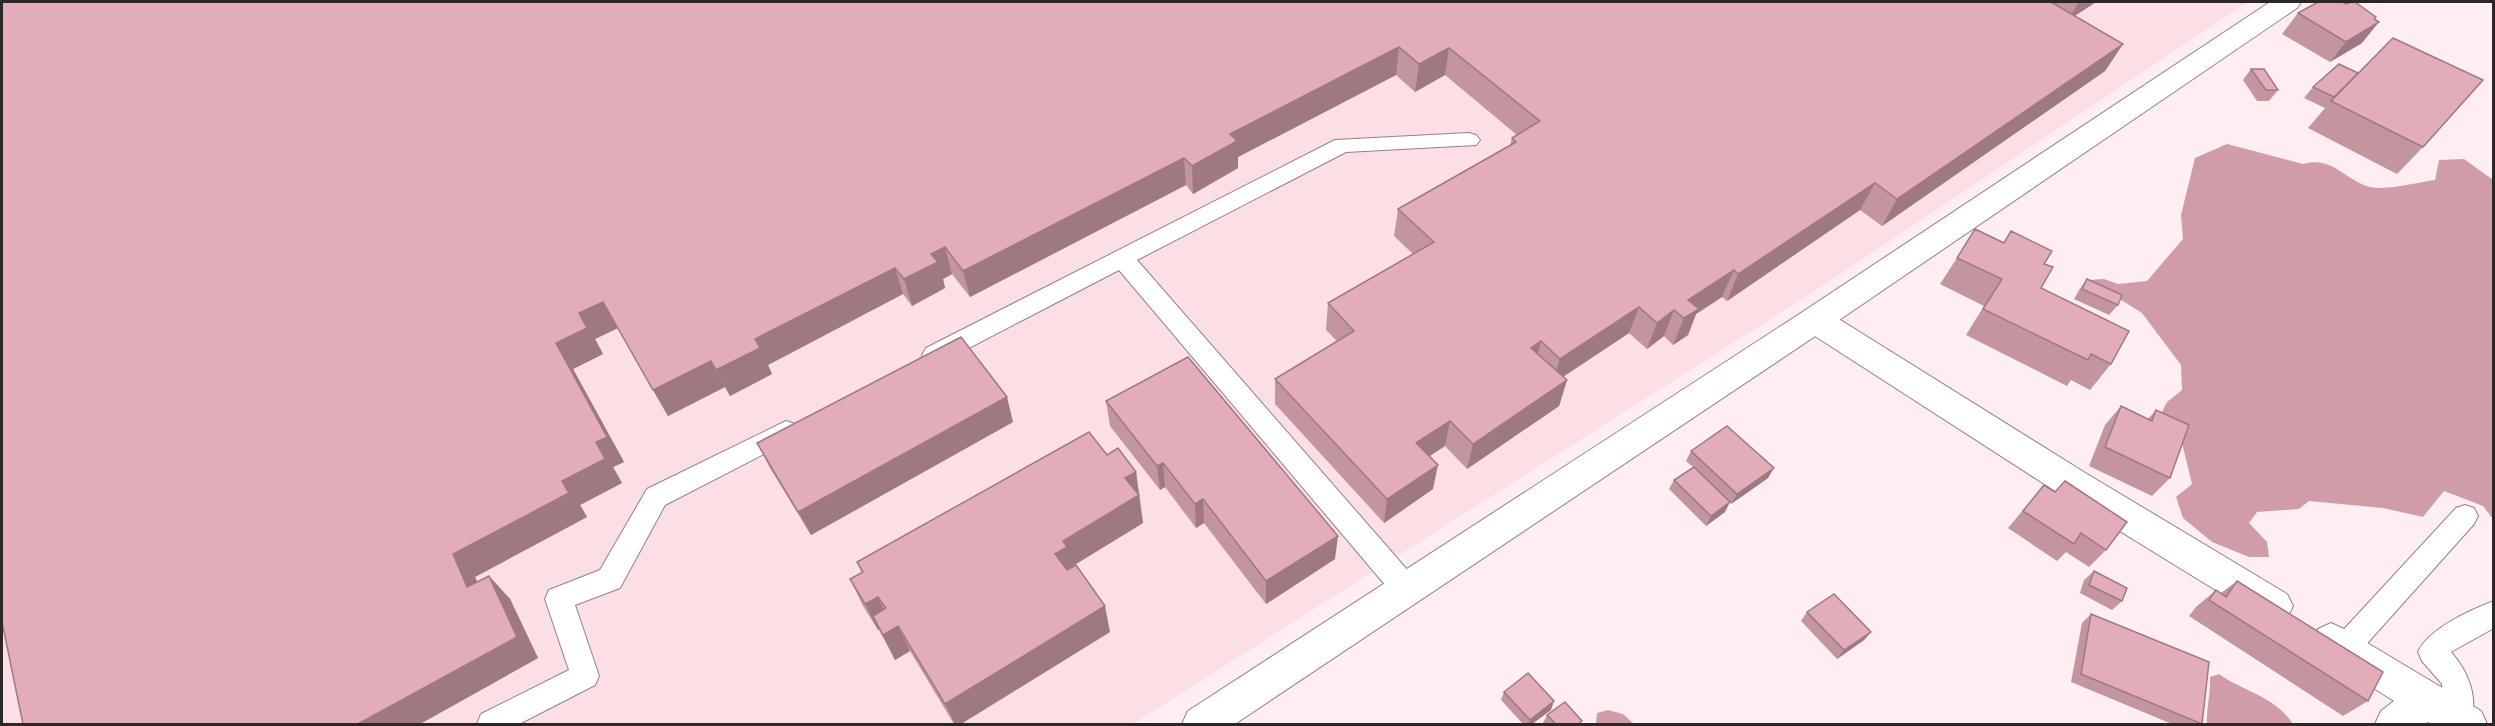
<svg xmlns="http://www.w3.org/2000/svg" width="2495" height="726" viewBox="0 0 2495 726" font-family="'Roboto Condensed',sans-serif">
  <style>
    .built { fill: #fcdfe5 }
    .forest { fill: #d09ca7 }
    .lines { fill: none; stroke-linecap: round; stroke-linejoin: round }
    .service-casing { stroke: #938185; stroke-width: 2 }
    .minor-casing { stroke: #938185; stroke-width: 2 }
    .tertiary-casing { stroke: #938185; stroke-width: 2 }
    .service { fill: #fff; fill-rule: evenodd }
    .minor { fill: #fff; fill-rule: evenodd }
    .tertiary { fill: #fff; fill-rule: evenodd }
    .wall { fill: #c2959f }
    .shaded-wall { fill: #9e7982 }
    .building { fill: #e2adb9; stroke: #9e7982; stroke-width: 1.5 }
  </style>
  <rect width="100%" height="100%" fill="#feeef1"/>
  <path class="built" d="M2,2H2248L1812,293L1133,724H2Z"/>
  <g class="forest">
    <path d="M2227,144L2303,164C2331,156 2343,177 2366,186C2383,192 2418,182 2435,180L2439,160L2464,159L2493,180V519L2483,506L2444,491L2423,517L2383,508L2309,501L2299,509L2257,512L2249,523L2267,542L2269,557H2249L2212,542L2183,518L2176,497L2192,484L2182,443L2159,418L2167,402L2182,390L2181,365L2142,313L2089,280L2104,279L2118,284L2147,281L2183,239L2181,215L2195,158Z"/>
    <path d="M2219,674C2244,692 2275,696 2293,724H2207C2206,708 2211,693 2210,677Z"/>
    <path d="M1608,710L1623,714L1634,724H1596L1597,713Z"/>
  </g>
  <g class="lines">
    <defs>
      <g id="service">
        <path d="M1469,133L1476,135L1480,140L1476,145L1346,152L1137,260L1417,581L1421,590L1417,599L1407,602L1397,599L1119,270L942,362L934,364L926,362L922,355L926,348L1335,140Z"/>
        <path d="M786,421L795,424L798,431L795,438L665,505L620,588L575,605L599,676L595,685L519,724H477L481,714L569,670L545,599L549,590L600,570L647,489Z"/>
        <path d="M2465,505L2474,508L2478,516L2474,524L2354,658L2344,662L2334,658L2330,649L2334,640L2456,508Z"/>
        <path d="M2494,601V628L2451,652C2468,671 2480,699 2469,724H2445L2443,718L2442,684L2422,661L2418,652C2428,629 2470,610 2494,601Z"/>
      </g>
      <g id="minor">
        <path d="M1815,307L1826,311L2087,474L2287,594L2293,606L2287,618L2274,623L2261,618L2063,496L1804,329L1799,320L1804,311Z"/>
        <path d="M2331,623L2344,629L2481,711L2487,724H2432L2428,722L2425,724H2375L2381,711L2394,701L2318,653L2312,641L2318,629Z"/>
      </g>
      <path id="tertiary" d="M2270,2H2301L2297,8L1826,329L1235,724H1182L1188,711L1804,311Z"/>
    </defs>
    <use href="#service" class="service-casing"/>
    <use href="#minor" class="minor-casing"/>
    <use href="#tertiary" class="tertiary-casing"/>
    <use href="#service" class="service"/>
    <use href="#minor" class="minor"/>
    <use href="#tertiary" class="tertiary"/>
  </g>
  <g class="wall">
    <path d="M2,2L2053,3L2054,2H2096L2075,16L2123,44L2105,71L1882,226L1860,210L1727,301L1722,297L1696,314L1688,335L1673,345L1664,336L1647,349L1629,333L1563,377L1567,380L1559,406L1467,469L1445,446L1429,456L1433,489L1384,523L1275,404V379L1337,341L1326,330L1328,303L1413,254L1394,236L1398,209L1510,145L1512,138L1517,135L1445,75L1415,92L1396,75L1238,157V168L1193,194L1186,185L970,297L952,274L943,279L945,288L912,306L903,294L768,365L772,374L730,396L725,387L668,416L618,328L595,339L603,354L573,369L624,462L613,467L622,483L580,505L587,517L475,577L477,582L489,576L510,599L538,658L420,724H23Z"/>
    <path d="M2298,13L2374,19L2362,43L2330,62L2282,34Z"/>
    <path d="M2251,69L2278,90L2269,101H2257L2243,80Z"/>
    <path d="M2358,73L2423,147L2397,174L2308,128L2325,108L2304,98L2313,87Z"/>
    <path d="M1957,258L2044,264L2041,288L2111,364L2090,390L2071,380L2067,386L1966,335L1984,306L1940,284Z"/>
    <path d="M2087,279L2118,305L2109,315L2074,299L2079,290Z"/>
    <path d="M1106,401L1335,559L1266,604L1204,523L1196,528L1165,487L1160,490L1110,426Z"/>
    <path d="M2121,406L2148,419L2156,410L2170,478L2152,496L2089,466L2105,425Z"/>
    <path d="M1013,422L811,535L770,468L757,443Z"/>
    <path d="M1691,451L1768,478L1731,504L1725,497V512L1706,526L1669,489L1674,480L1693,467L1686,461Z"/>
    <path d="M1107,455L1136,472L1143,523L1071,567L1110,632L961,724H954L910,651L895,660L879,630H878L863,606L850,579L862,573L857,562Z"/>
    <path d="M2065,481L2106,550L2089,567L2066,552L2057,561L2008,528L2044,485L2055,492Z"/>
    <path d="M2094,571L2122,601L2112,610L2080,593L2084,580Z"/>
    <path d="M2237,581L2368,701L2343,716L2189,616L2196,607L2216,590L2221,593Z"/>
    <path d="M1807,612L1871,632L1864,640L1837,659L1801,621Z"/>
    <path d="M2091,614L2202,724H2172L2071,682L2082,623Z"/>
    <path d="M1504,692L1551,710L1532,724H1523L1501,700Z"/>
    <path d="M1547,715L1582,721L1580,724H1545L1543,723Z"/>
  </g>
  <g class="shaded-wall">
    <path d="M2079,2H2096L2068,20Z"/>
    <path d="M2379,22L2362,43L2330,62L2346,42Z"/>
    <path d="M2123,44L2105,71L1882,226L1897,199Z"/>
    <path d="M1399,47L1396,75L1238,157V168L1193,194L1192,166L1230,134Z"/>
    <path d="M1449,48L1445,75L1415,92L1419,64Z"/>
    <path d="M1184,158L1186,185L970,297L963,271Z"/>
    <path d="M1875,183L1860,210L1727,301L1738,274Z"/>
    <path d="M945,247L952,274L943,279L945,288L912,306L904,279L931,254Z"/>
    <path d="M895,268L903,294L768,365L772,374L730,396L716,370L755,339Z"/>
    <path d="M1734,270L1722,297L1696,314L1688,335L1673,345L1684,318L1688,300Z"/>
    <path d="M603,302L618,328L595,339L603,354L573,369L624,462L613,467L622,483L580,505L587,517L475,577L489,609L467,587L453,554L562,481L596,442L556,343L579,313Z"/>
    <path d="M1639,307L1629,333L1552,384L1560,359Z"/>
    <path d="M1674,310L1664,336L1647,349L1657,323Z"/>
    <path d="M1541,341L1534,367L1531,348Z"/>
    <path d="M711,361L725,387L668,416L653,390Z"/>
    <path d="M1567,380L1559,406L1467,469L1473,444Z"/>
    <path d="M1007,397L1013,422L811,535L798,512Z"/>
    <path d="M1450,421L1445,446L1412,468L1416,443Z"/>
    <path d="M1163,463L1165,487L1160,490L1157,466Z"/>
    <path d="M1438,465L1433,489L1384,523L1387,499Z"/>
    <path d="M1774,468L1768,478L1731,504L1737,494Z"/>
    <path d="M1136,472L1143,523L1071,567L1073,574L1061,581L1055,554L1063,541L1125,478Z"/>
    <path d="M1203,499L1204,523L1196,528L1195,504Z"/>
    <path d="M1730,502L1725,512L1706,526L1711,516Z"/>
    <path d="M1338,536L1335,559L1266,604V581Z"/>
    <path d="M489,576L510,599L538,658L420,724H358Z"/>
    <path d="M878,597L890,623L873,616L879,630H878L865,604Z"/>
    <path d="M1105,606L1110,632L961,724H955L945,704Z"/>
    <path d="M898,626L910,651L895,660L883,635Z"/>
    <path d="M1871,632L1864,640L1837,659L1844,650Z"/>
    <path d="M1554,701L1551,710L1532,724H1528L1530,720Z"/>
  </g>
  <g class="building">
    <path d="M2,2H2051L2123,44L1897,199L1875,183L1738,274L1734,270L1688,300L1699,309L1684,318L1674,310L1657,323L1639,307L1560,359L1541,341L1531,348L1567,380L1473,444L1450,421L1416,443L1438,465L1387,499L1275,379L1354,331L1328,303L1434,242L1398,209L1516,142L1512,138L1540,121L1449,48L1419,64L1399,47L1230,134L1237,141L1192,166L1184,158L963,271L945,247L931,254L938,262L904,279L895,268L755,339L760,348L716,370L711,361L653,390L603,302L579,313L587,328L556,343L607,437L596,442L605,459L562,481L569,493L453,554L467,587L489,576L517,637L358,724H23L2,622Z"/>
    <path d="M2318,2H2342L2346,4L2351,2H2355L2376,17L2374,19L2379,22L2346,42L2298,13Z"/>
    <path d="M2393,38L2483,80L2423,147L2331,101Z"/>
    <path d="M2339,64L2358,73L2334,97L2313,87Z"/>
    <path d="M2251,69H2264L2278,90H2266Z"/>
    <path d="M1975,229L2004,243L2011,231L2052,251L2044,264L2053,267L2041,288L2129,331L2111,364L2091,354L2088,360L1983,309L2002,279L1957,258Z"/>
    <path d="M2087,279L2122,295L2118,305L2082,289Z"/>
    <path d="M961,337L1007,397L798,512L757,443Z"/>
    <path d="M1188,357L1338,536L1266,581L1203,499L1195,504L1163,463L1157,466L1106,401Z"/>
    <path d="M2121,406L2152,421L2156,410L2189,425L2170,478L2105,447Z"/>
    <path d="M1727,426L1774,468L1737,494L1691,451Z"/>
    <path d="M1089,432L1107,455L1118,448L1136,472L1125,478L1139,495L1063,541L1067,547L1055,554L1067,570L1076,565L1105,606L945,704L898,626L883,635L873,616L886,608L878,597L865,604L850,579L863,572L857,562Z"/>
    <path d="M1694,467L1730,502L1711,516L1674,480Z"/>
    <path d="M2065,481L2127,522L2106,550L2081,533L2074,544L2023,511L2044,485L2055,492Z"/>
    <path d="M2094,571L2127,588L2122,601L2089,585Z"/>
    <path d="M2237,581L2383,672L2368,701L2209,600L2216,590L2226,597Z"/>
    <path d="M1834,594L1871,632L1844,650L1807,612Z"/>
    <path d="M2091,614L2209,662L2202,724L2081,674Z"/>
    <path d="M1528,673L1554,701L1530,720L1504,692Z"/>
    <path d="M1565,702L1582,721L1578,724H1556L1547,715Z"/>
  </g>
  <rect width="2495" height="726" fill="none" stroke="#2d2628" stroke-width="6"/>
</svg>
